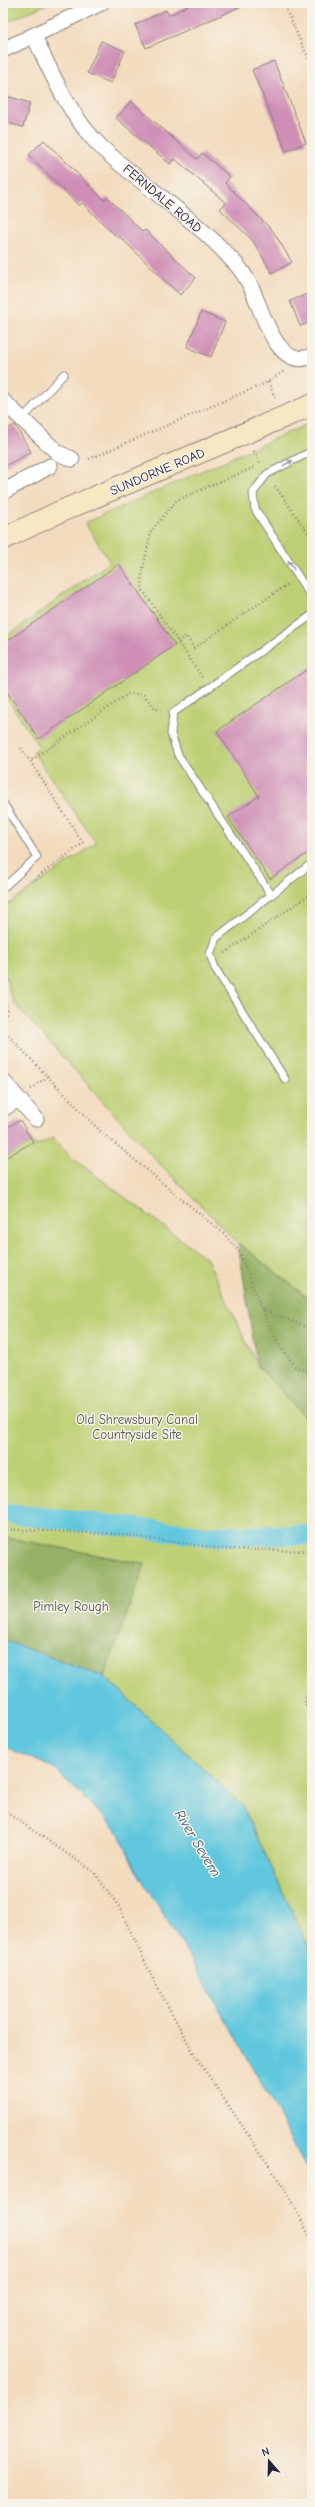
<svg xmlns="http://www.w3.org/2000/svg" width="315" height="2507" viewBox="0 0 315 2507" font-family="'Comic Neue',sans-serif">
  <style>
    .green { fill: #bdd074; stroke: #707958 }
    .forest { fill: #96b266; stroke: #5c6a50 }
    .water { fill: #61c7de; stroke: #42748c }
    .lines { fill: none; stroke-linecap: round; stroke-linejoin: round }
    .canal { stroke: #61c7de; stroke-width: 20 }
    .building { fill: #ce8eb6 }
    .lane-casing { stroke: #8a7f7c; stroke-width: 9 }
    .street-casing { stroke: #8a7f7c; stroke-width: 17 }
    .secondary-casing { stroke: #8a7f7c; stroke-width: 23 }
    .path { stroke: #8a7f7c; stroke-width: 2.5; stroke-dasharray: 1 3; stroke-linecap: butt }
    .lane { stroke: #fff; stroke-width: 7 }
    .street { stroke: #fff; stroke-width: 15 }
    .secondary { stroke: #f7e8c3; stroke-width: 21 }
    .oneway { fill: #9c9ca7 }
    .labels { text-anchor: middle; stroke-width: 3; stroke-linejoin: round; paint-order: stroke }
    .street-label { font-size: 13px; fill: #22223b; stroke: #f7f3e8 }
    .park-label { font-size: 13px; fill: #50564c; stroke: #f7f3e8 }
    .water-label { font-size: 14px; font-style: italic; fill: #35546c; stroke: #f7f3e8 }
  </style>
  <rect width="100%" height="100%" fill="#f7f3e8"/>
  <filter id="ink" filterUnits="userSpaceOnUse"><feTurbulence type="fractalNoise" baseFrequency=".025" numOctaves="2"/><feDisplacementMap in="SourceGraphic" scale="8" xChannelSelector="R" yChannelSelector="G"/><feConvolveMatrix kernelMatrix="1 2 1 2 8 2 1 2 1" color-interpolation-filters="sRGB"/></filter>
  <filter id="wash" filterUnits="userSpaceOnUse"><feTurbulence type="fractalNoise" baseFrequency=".012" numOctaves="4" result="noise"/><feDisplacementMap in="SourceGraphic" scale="16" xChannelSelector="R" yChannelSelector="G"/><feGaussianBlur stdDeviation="0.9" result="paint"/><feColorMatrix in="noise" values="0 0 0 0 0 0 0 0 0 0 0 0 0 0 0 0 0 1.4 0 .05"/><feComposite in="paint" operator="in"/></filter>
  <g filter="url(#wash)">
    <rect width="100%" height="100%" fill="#f3dcbe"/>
    <g class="green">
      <path d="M3,3H49L3,24Z"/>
      <path d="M312,422V1301L238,1243L155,1159L14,1003C0,972 3,940 6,906L96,843L33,752L39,747L3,692V639L110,562L85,523Z"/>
      <path d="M53,1138L71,1157L207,1259L257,1365L312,1425V1954L242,1805L104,1676L145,1564L3,1537V1159L33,1142L36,1146Z"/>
    </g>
    <g class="forest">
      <path d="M238,1243L312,1301V1425L257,1365Z"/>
      <path d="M3,1537L145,1564L104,1676L3,1640Z"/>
    </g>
    <path class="water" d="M3,1640L104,1676L242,1805L312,1954V2180L278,2113L193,1962L136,1870L117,1830L54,1768L3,1746Z"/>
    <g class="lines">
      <path class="canal" d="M3,1513L209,1536L312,1535"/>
    </g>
    <g id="blocks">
      <g class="building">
        <path d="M193,3H249L146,48L135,25L166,10L169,15Z"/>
        <path d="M101,41L125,51L111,83L87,73Z"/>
        <path d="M274,61L306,143L286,151L252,70Z"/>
        <path d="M3,95L30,103L23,127L3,122Z"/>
        <path d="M131,101L197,159L202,153L230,177L225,183L273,231L292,262L272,273L253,241L220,209L226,203L175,159L170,164L116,118Z"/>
        <path d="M44,140L104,200L107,197L143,232L145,230L196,278L180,295L119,236L118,238L82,203L79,206L29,155Z"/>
        <path d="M312,292V322L300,326L290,301Z"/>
        <path d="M201,312L225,322L211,357L187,347Z"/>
        <path d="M15,425L31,452L3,467V431Z"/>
        <path d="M119,564L175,645L39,739L3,686V644Z"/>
        <path d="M312,666V850L270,879L228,817L259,796L217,731Z"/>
        <path d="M20,1120L33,1142L3,1159V1130Z"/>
      </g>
    </g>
  </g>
  <g filter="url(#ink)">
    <use href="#blocks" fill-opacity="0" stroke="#8a7f7c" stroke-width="1"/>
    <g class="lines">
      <defs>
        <g id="lane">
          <path d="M22,419L64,374"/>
          <path d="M312,451L267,474L253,493L255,509L312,598"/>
          <path d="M3,803L37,857L3,888"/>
          <path d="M270,893L178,755L171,734L173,713L312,615"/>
          <path d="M285,1079L215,968L210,954L216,938L312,863"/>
        </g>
        <g id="street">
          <path d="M34,36C52,74 70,117 101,147C144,187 195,218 234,262C241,269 247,279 251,287C262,309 276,372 312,356"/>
          <path d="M3,50L101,3"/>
          <path d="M3,401L58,453L72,459"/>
          <path d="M3,492L50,466"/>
          <path d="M3,1081L36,1119"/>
          <path d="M3,1109L18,1099"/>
        </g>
        <path id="secondary" d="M3,539L57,513L312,405"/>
      </defs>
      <use href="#lane" class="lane-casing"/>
      <use href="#street" class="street-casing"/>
      <use href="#secondary" class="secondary-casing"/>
      <g class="path">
        <path d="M283,3L312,66"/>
        <path d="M268,382L276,399"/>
        <path d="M254,451L260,463"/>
        <path d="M89,459L268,382L284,371"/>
        <path d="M275,486L312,539"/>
        <path d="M156,618L160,616"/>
        <path d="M178,642L186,636L194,648L288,584"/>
        <path d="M202,677L142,589V574L151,531L177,500L255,467"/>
        <path d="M21,748L30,761"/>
        <path d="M35,879L83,843L30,761L128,694H143L156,709L161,710"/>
        <path d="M225,953L312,893"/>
        <path d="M3,998L7,1009L3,1022"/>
        <path d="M3,1030L101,1132L225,1235L239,1251L262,1310L279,1345L295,1366L312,1374"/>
        <path d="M31,1089L48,1076"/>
        <path d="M262,1310L312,1329"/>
        <path d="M3,1529L117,1534L224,1549L312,1551"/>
        <path d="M312,1674L305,1701L312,1729"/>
        <path d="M3,1810L94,1872L119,1907L154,1981L196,2057L286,2191L312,2241"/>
      </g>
      <use href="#lane" class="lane"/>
      <use href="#street" class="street"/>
      <use href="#secondary" class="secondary"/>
    </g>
    <defs><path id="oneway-solid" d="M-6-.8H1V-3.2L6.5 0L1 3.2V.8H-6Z"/></defs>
    <g class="oneway">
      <use href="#oneway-solid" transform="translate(288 463) rotate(-28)"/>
      <use href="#oneway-solid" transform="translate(291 565) rotate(-123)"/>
    </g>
  </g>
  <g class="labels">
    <g class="street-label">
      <text transform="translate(163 198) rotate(40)" y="5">FERNDALE ROAD</text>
      <text transform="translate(157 471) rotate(-23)" y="5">SUNDORNE ROAD</text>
    </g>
    <g class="park-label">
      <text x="137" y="1424">Old Shrewsbury Canal<tspan x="137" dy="15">Countryside Site</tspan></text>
      <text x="71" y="1611">Pimley Rough</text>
    </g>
    <g class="water-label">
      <text transform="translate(198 1843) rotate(59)" y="5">River Severn</text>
    </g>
  </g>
  <rect width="315" height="2507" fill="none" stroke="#f7f3e8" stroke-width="16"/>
  <g transform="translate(269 2461) rotate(340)" stroke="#f7f3e8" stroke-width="3" paint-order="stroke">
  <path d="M0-3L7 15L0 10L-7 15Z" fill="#22223b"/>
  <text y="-6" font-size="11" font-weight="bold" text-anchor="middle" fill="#22223b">N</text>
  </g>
</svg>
